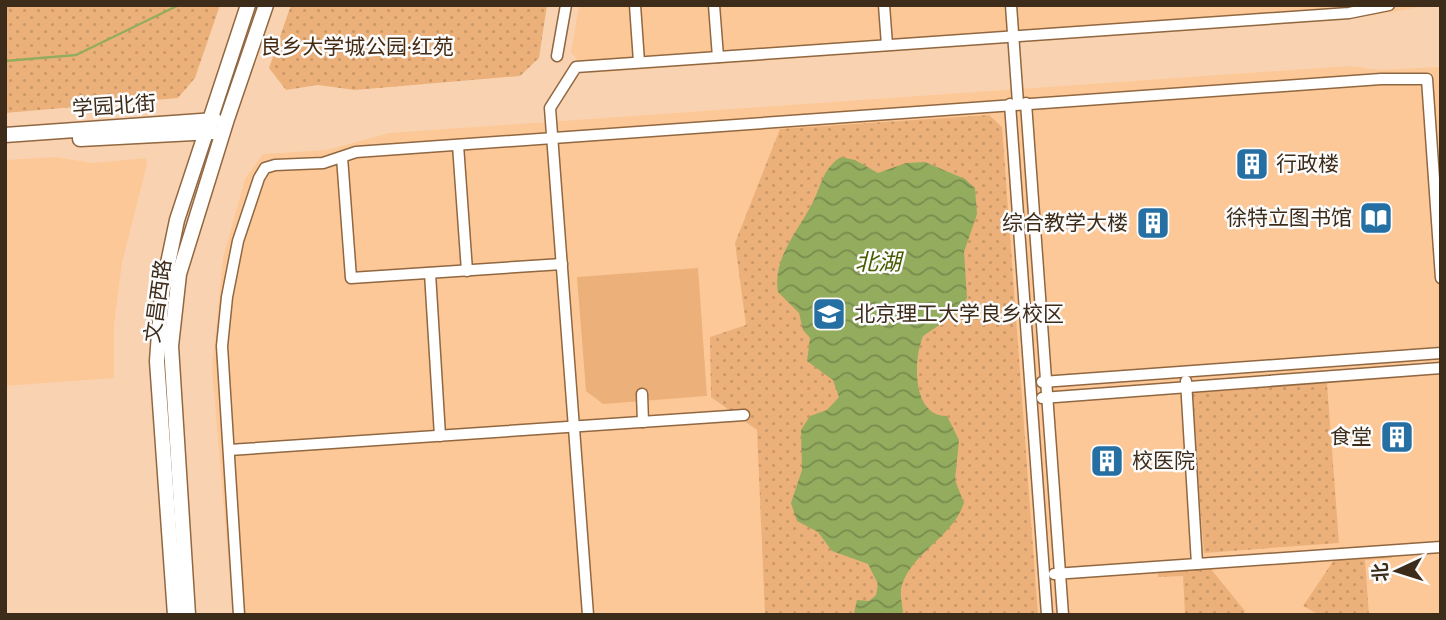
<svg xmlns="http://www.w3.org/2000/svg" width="1446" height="620" viewBox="0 0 1446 620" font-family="'Fira Sans Condensed','Noto Sans SC',sans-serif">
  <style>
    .built { fill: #fdc898 }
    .grass { fill: url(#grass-dots) }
    .pitch { fill: #ecb17a }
    .water { fill: url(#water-waves) }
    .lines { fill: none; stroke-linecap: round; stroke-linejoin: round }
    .stream { stroke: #93ac5e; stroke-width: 2.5 }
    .street-casing { stroke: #916740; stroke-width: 13 }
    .secondary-casing { stroke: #916740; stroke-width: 17 }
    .street { stroke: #fff; stroke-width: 10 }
    .secondary { stroke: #fff; stroke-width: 14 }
    .labels { text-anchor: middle; stroke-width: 5; stroke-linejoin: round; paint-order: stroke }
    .park-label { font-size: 21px; fill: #452b12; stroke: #fcfcfc }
    .street-label { font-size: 21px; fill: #3e2c1b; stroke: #fcfcfc }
    .poi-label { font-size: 21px; fill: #3e2c1b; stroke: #fcfcfc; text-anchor: start }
    .water-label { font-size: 23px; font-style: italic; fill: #475c00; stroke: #fcfcfc }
  </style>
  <defs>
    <pattern id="grass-dots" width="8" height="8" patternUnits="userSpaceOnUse" patternTransform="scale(1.75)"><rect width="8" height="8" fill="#ecb17a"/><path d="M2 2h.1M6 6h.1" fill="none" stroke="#cb9869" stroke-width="1.8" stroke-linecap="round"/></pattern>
    <pattern id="water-waves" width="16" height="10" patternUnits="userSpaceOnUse" patternTransform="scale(1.75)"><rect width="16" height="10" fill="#93ac5e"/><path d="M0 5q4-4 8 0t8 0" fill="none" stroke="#798c4d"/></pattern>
  </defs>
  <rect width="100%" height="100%" fill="#f9d3b1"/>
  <g class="built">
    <path d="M579,5H1426V6L1350,19L590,73L571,53Z"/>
    <path d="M1349,66L1380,70L1441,67V615H233L212,369L223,258L245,179L263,154L327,150L389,133Z"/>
    <path d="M54,157L93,163L146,158L147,164L122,263L114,325V378L5,386V160Z"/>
  </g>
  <g class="grass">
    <path d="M5,5H220L195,78L178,98L5,113Z"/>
    <path d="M291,5H547L539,58L520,76L355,90L318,85L286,90L269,68Z"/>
    <path d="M989,115L1002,127L1038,615H765L757,430L711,397L710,337L746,325L735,243L780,129Z"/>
    <path d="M1327,383L1339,543L1204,553L1191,393Z"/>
    <path d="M1392,550V558L1365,560L1369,615H1320L1303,606L1338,554Z"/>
    <path d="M1206,563L1245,611L1241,615H1185L1183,576L1158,577V566Z"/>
  </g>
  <path class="pitch" d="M698,268L707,396L603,404L586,391L577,277Z"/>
  <path class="water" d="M841,157L855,160L878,173L906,163L925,162L965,179L975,188L977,214L964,252L967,298L957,313L923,336C913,360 912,417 947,416L959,440L955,480L964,503C953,536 916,550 903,582C898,593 903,604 903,615L854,613L857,600L869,601L876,595L878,584L868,564L832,551L818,532L797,521L791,503L802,470L801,430L810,416L827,410L839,397L833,380L807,361L810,338L803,330L799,313L778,292C772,258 799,230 813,202C822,184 823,168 841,157Z"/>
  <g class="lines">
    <path class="stream" d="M5,61L76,55L179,5"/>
    <defs>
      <g id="street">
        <path d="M635,5L639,62"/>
        <path d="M714,5L718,57"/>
        <path d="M884,5L887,45"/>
        <path d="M1011,5L1018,103"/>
        <path d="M557,56L566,5"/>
        <path d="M1026,103L1063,615"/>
        <path d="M1010,104L1047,615"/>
        <path d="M458,145L467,271"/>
        <path d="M342,157L351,278L562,264"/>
        <path d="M430,273L440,436"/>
        <path d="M1186,381L1197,564"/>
        <path d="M1042,382L1441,353"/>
        <path d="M642,394L643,422"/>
        <path d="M1042,398L1441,368"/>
        <path d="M229,450L744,415"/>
        <path d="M1054,574L1441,547"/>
        <path d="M239,615L222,346L227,297L238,241L259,178L265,168L275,165L323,163L356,152L1381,79H1427L1441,278"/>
        <path d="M588,615L550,108L576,67L1349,13L1389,5"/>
      </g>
      <g id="secondary">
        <path d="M5,135L215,120"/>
        <path d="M80,139L213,132"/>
        <path d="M175,615L157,361L162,292L177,220L248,5"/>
        <path d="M188,615L171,346L179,274L227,119L266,5"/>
      </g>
    </defs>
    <use href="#street" class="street-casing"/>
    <use href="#secondary" class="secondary-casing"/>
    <use href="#street" class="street"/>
    <use href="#secondary" class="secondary"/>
  </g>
  <defs>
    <symbol id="building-square" viewBox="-11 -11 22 22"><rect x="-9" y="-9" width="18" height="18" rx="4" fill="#256fa3" stroke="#fcfcfc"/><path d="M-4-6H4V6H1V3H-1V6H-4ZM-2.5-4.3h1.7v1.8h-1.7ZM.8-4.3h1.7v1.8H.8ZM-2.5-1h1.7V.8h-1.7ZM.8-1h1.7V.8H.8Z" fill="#fff"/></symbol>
    <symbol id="library-square" viewBox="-11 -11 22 22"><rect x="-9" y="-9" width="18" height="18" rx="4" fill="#256fa3" stroke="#fcfcfc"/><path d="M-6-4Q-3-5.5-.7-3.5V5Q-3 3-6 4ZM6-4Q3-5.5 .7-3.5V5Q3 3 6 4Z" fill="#fff"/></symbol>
    <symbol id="university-square" viewBox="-11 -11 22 22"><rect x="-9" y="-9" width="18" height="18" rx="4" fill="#256fa3" stroke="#fcfcfc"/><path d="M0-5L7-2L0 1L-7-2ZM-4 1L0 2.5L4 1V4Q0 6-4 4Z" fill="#fff"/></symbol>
  </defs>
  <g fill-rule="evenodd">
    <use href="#building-square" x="1233" y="145" width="38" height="38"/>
    <use href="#library-square" x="1357" y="199" width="38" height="38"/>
    <use href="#building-square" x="1134" y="204" width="38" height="38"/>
    <use href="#university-square" x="810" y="295" width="38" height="38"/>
    <use href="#building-square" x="1378" y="418" width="38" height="38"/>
    <use href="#building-square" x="1088" y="442" width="38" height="38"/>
  </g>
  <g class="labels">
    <g class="park-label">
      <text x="357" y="54">良乡大学城公园·红苑</text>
    </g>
    <g class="street-label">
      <text transform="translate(114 106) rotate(-4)" y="7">学园北街</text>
      <text transform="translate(158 301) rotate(-82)" y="7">文昌西路</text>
    </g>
    <g class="poi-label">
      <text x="1276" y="171">行政楼</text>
      <text x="1352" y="225" text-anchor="end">徐特立图书馆</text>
      <text x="1128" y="230" text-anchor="end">综合教学大楼</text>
      <text x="854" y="321">北京理工大学良乡校区</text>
      <text x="1372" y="444" text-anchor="end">食堂</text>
      <text x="1132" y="468">校医院</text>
    </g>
    <g class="water-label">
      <text x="878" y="270">北湖</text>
    </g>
  </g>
  <rect width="1446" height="620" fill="none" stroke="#3e2c1b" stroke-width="14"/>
  <g transform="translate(1397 571) rotate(266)" stroke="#fcfcfc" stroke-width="5" paint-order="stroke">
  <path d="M0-5L12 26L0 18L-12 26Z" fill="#3e2c1b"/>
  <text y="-10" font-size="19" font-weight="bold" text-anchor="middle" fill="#3e2c1b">北</text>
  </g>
</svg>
